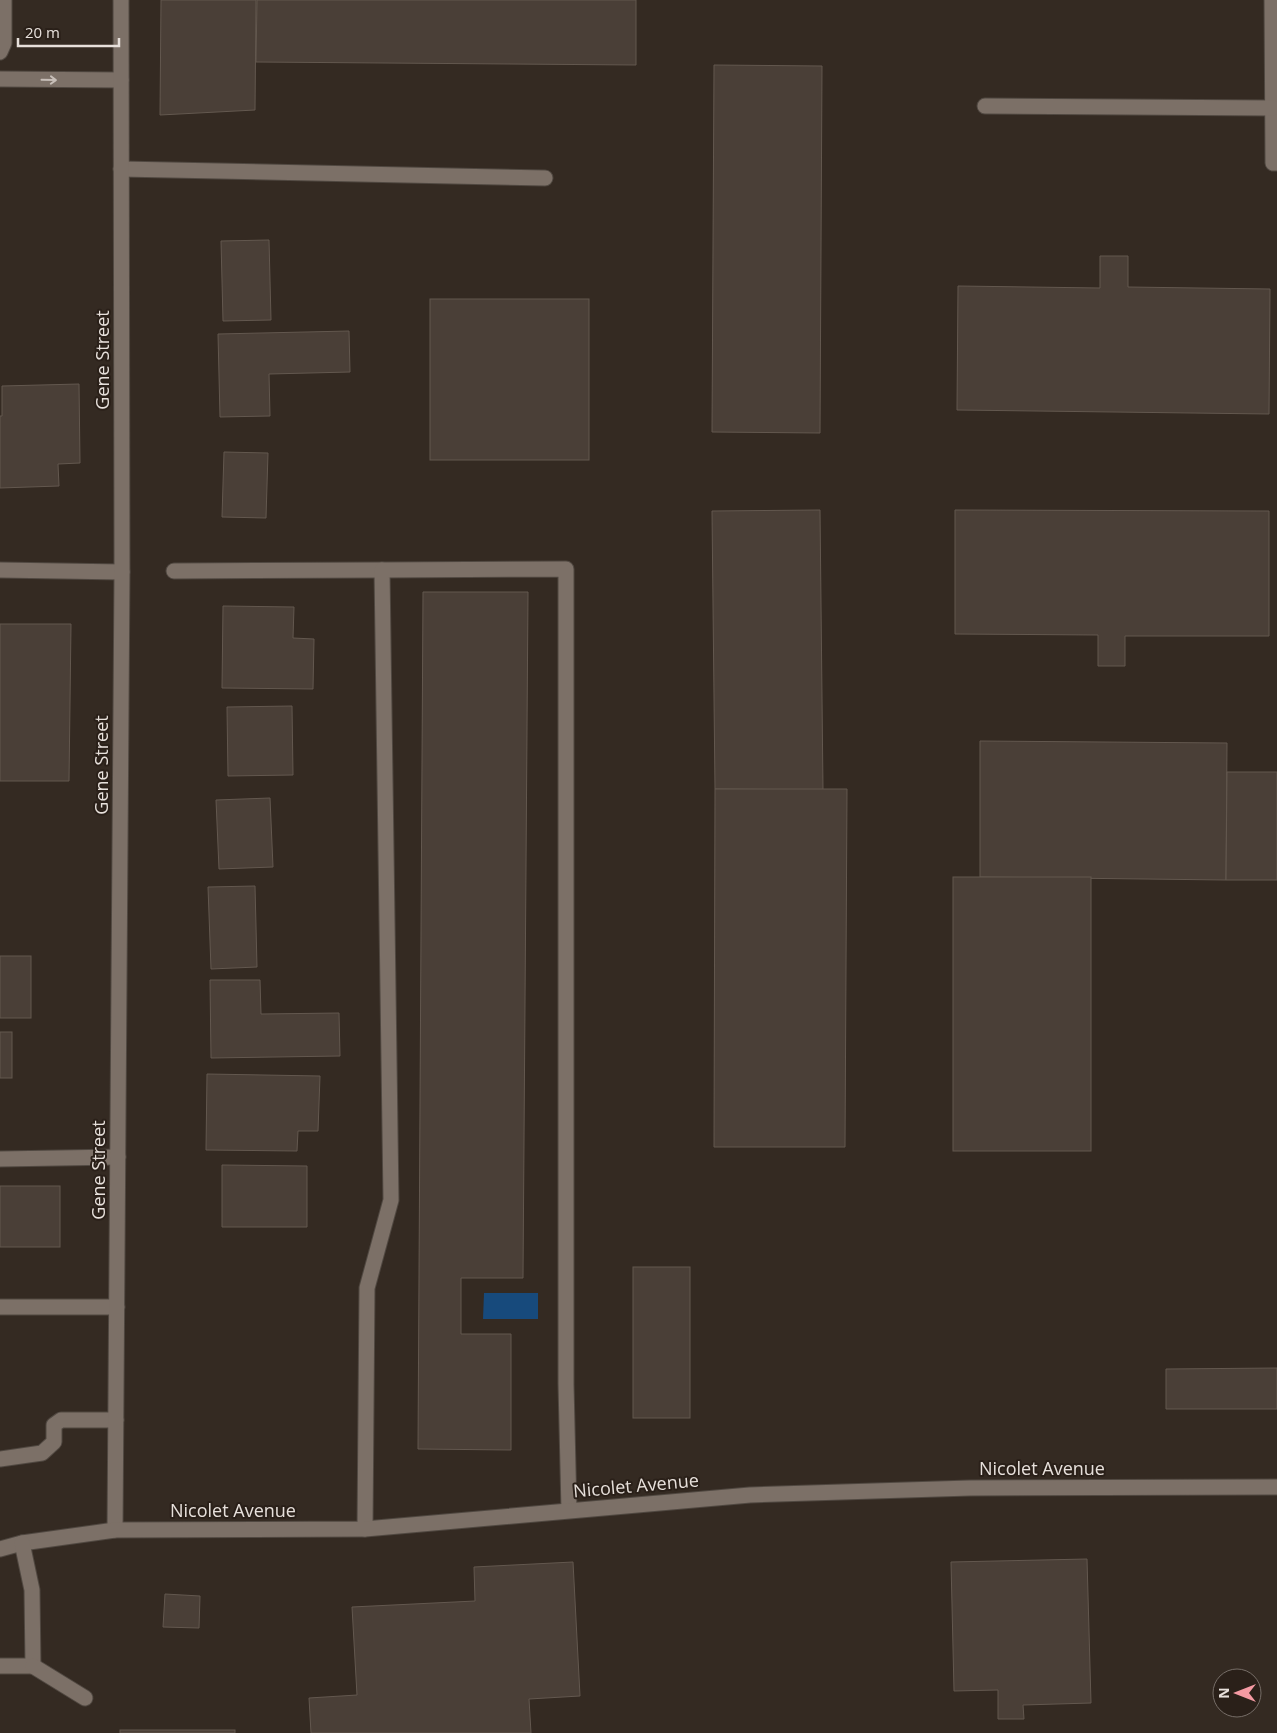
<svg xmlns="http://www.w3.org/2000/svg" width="1277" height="1733" viewBox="0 0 1277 1733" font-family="'Open Sans',sans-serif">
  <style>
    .water { fill: #174a7c }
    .building { fill: #4a3f37; stroke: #63584f }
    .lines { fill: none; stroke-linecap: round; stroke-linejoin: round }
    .minor-casing { stroke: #504841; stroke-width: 17 }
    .minor { stroke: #7c7067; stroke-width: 15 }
    .oneway { stroke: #c7beb8 }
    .labels { text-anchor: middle; stroke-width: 4; stroke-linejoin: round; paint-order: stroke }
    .street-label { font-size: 18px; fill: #e7e0db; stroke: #2a2019 }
  </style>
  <rect width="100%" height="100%" fill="#342a22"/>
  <path class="water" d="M484,1293H538V1319H483Z"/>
  <g class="building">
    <path d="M161,0H256L255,110L160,115Z"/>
    <path d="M257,0H636V65L256,62Z"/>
    <path d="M714,65L822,66L820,433L712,432Z"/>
    <path d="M269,240L271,320L223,321L221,241Z"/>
    <path d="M1100,256H1128V287L1270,289L1269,414L957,410L958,286L1100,288Z"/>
    <rect x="430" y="299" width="159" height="161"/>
    <path d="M349,331L350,372L269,374L270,416L220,417L218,334Z"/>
    <path d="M79,384L80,463L58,464L59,486L0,488V416H2V386Z"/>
    <path d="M224,452L268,453L266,518L222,517Z"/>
    <path d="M820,510L823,790L715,789L712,511Z"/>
    <path d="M955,510L1269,511V636H1125V666H1098V635L955,634Z"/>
    <path d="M423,592H528L523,1278H461V1334H511V1450L418,1449Z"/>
    <path d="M223,606L294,607L293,638L314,639L313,689L222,688Z"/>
    <path d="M0,624H71L69,781H0Z"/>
    <path d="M292,706L293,775L228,776L227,707Z"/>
    <path d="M980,741L1227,743L1226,880L980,877Z"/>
    <path d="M1227,772H1277V880H1226Z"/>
    <path d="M715,789H847L845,1147H714Z"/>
    <path d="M270,798L273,867L219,869L216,800Z"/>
    <rect x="953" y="877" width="138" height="274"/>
    <path d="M255,886L257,967L211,969L208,887Z"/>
    <rect x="0" y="956" width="31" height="62"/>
    <path d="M210,980H260L261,1014L339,1013L340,1056L211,1058Z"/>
    <rect x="0" y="1032" width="12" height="46"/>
    <path d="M207,1074L320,1076L318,1131H298L297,1151L206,1150Z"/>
    <path d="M222,1165L307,1166V1227H222Z"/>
    <rect x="0" y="1186" width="60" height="61"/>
    <rect x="633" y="1267" width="57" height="151"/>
    <path d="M1277,1368V1409H1166V1369Z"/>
    <path d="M1087,1559L1091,1703L1023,1705L1024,1719H998V1690L954,1691L951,1562Z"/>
    <path d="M573,1562L580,1696L529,1699L531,1733H311L309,1698L357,1695L352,1607L475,1601L474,1567Z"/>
    <path d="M165,1594L200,1596L199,1628L163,1627Z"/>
    <rect x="120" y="1730" width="115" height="3"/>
  </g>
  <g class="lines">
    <defs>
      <g id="minor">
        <path d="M1272,0L1273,163H1277"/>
        <path d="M0,52L4,43V0"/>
        <path d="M0,79L121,80"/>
        <path d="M985,106L1273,108"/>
        <path d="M121,169L545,178"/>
        <path d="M0,570L122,572"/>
        <path d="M174,571L382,570"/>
        <path d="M0,1159L118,1157"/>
        <path d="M0,1307H117"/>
        <path d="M0,1459L42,1453L54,1442V1425L61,1420H116"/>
        <path d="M365,1529L367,1288L391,1200L382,570L566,569V1384L569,1510"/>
        <path d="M115,1530L122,572L121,0"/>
        <path d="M0,1549L22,1543L115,1530L365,1529L750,1495L970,1488L1277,1487"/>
        <path d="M0,1666H33L32,1590L22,1543"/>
        <path d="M33,1666L85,1698"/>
      </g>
    </defs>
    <use href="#minor" class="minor-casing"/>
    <use href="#minor" class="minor"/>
  </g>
  <defs><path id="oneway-shaft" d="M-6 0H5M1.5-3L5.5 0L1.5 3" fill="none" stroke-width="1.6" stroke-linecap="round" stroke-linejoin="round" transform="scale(1.25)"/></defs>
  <use class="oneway" href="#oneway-shaft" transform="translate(49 80) rotate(1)"/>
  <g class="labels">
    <g class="street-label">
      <text transform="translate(103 360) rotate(-90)" y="6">Gene Street</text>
      <text transform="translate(102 765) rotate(-90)" y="6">Gene Street</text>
      <text transform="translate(99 1170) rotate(-90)" y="6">Gene Street</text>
      <text x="1042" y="1475">Nicolet Avenue</text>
      <text transform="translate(636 1486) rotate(-5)" y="6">Nicolet Avenue</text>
      <text x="233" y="1517">Nicolet Avenue</text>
    </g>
  </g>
  <g transform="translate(1237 1693) rotate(270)"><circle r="24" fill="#2a2019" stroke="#766d67"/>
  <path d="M0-4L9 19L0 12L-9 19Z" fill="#f49aa3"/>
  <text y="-8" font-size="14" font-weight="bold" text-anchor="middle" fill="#e7e0db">N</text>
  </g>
  <path d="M18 38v8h101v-8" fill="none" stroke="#e7e0db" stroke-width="2.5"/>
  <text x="25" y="38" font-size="15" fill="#e7e0db" stroke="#2a2019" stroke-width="4" paint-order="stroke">20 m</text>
</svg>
